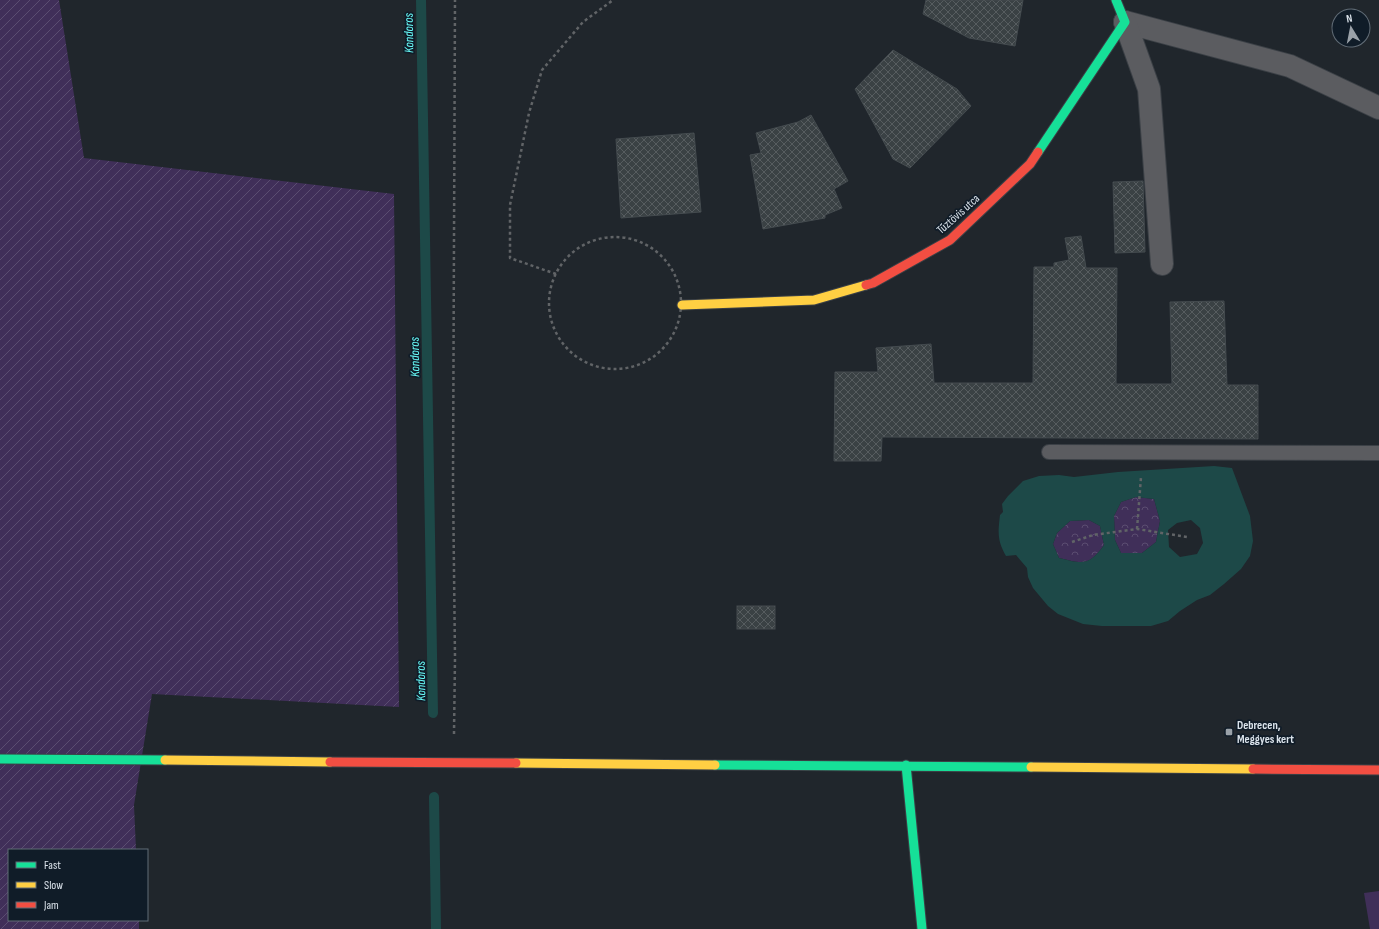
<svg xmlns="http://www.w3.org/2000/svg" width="1379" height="929" viewBox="0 0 1379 929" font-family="'Sofia Sans Condensed',sans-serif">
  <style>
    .park { fill: url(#park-crowns) }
    .garden { fill: url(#garden-furrows) }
    .pitch { fill: #402f59 }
    .water { fill: #1d4948; fill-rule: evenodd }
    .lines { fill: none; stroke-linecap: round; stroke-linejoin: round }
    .stream { stroke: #1d4948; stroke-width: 10 }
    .building { fill: url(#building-cross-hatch); stroke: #444b4f }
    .lane-casing { stroke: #3b4046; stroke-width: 16 }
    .street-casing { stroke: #3b4046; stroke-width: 24 }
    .fast-casing { stroke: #3b4046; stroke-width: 11 }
    .slow-casing { stroke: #3b4046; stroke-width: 11 }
    .jam-casing { stroke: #3b4046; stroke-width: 11 }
    .path { stroke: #616467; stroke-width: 2.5; stroke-dasharray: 3 3; stroke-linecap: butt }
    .lane { stroke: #5b5c60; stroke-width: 14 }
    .street { stroke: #5b5c60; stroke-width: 22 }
    .fast { stroke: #16e098; stroke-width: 9 }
    .slow { stroke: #ffcf43; stroke-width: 9 }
    .jam { stroke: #f24e42; stroke-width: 9 }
    .poi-dot { fill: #9aa1a8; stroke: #101c28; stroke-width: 1.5 }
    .labels { text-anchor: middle; stroke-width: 3.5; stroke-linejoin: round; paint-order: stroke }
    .street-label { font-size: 12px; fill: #dbe3eb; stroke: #101c28 }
    .poi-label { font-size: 12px; font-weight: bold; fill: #dbe3eb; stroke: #101c28; text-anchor: start }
    .water-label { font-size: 13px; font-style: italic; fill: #69fefb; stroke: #101c28 }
  </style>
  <defs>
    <pattern id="park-crowns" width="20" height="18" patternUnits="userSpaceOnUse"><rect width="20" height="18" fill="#402f59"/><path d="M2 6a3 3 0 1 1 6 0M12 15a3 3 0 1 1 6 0" fill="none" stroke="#5b4d71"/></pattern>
    <pattern id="garden-furrows" width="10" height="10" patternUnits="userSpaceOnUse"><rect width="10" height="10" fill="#402f59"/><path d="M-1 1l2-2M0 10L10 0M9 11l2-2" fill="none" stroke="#5b4d71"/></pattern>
    <pattern id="building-cross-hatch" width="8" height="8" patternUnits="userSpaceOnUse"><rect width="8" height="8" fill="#3a4144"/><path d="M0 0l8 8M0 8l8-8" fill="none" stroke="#565c5f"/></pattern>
  </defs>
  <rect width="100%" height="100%" fill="#20262c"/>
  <g class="park">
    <path d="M1136,497L1154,499L1160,521L1156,542L1142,553H1121L1115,540L1114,516L1121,502Z"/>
    <path d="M1089,520L1100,526L1104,545C1089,566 1084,564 1059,558L1053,544L1057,533L1070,521Z"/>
  </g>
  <path class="garden" d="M0,0H59L84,158L394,194L399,707L152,694L134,805L136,850H9V920H139V929H0Z"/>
  <path class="pitch" d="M1379,891V929H1370L1364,893Z"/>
  <path class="water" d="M1214,466L1232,468L1250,516L1253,541L1250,556L1241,569L1224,584L1210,595L1197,600L1180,611L1168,621L1151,626H1102L1083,624L1058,614L1048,606L1033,588L1028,577L1027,568L1016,555L1006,556C997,540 998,532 1000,515L1003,512L1002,504L1008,496L1023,481L1039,476L1059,475L1074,477L1118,472ZM1136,497L1154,499L1160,521L1156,542L1142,553H1121L1115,540L1114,516L1121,502ZM1089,520L1100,526L1104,545C1089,566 1083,564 1059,558L1053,544L1057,533L1070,521ZM1191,520L1200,528L1203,543L1197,554L1180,557L1169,547L1168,530L1177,523Z"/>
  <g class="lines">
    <g class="stream">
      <path d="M421,0L433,713"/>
      <path d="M434,797L436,929"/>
    </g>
  </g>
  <g class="building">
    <path d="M926,0H1023L1015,46L969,38L923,14Z"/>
    <path d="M893,50L957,89L971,106L910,168L893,159L855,89Z"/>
    <path d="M811,115L848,181L834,189L842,208L825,215V218L763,229L750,155L761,153L756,133L798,122Z"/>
    <path d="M694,133L701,212L621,218L616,139Z"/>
    <path d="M1143,181L1145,252L1115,253L1113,182Z"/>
    <path d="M1081,236L1086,268H1117L1116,384H1172L1170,302L1224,301L1227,385H1258V439L882,437L881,461H834L835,372H878L876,348L931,344L934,383H1033L1034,267H1054V263L1069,260L1065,238Z"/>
    <rect x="737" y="606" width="38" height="23"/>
  </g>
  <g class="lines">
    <defs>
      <path id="lane" d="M1049,452L1379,453"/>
      <g id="street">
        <path d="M1125,22L1290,66L1379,108"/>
        <path d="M1125,22L1149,89L1162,264"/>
      </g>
      <g id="fast">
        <path d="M1038,152L1125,22L1116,0"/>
        <path d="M0,759L165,760"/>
        <path d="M715,765L1031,767"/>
        <path d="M906,765L922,929"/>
      </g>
      <g id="slow">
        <path d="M682,305L814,300L866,285"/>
        <path d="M165,760L330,762"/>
        <path d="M516,763L715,765"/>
        <path d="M1031,767L1253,769"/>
      </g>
      <g id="jam">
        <path d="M866,285L873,283L950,240L1030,164L1038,152"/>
        <path d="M330,762L516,763"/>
        <path d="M1253,769L1379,770"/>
      </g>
    </defs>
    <use href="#lane" class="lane-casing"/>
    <use href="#street" class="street-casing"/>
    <use href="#fast" class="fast-casing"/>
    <use href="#slow" class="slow-casing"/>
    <use href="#jam" class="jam-casing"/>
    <g class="path">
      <circle cx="615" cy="303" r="66"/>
      <path d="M556,274L510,258V205L529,113L542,70L583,22L613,0"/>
      <path d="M1137,529L1141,477"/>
      <path d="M1072,542L1093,535L1137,529L1187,537"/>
      <path d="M454,734L455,658L453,482L455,0"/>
    </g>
    <use href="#lane" class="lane"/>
    <use href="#street" class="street"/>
    <use href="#fast" class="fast"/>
    <use href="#slow" class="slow"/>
    <use href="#jam" class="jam"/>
  </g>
  <rect class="poi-dot" x="1225" y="728" width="8" height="8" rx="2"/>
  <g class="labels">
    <g class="street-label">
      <text transform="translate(958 214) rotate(-42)" y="4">Tűztövis utca</text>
    </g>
    <g class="poi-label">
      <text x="1237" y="729">Debrecen,<tspan x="1237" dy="14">Meggyes kert</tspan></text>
    </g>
    <g class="water-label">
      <text transform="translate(408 33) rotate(-91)" y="5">Kondoros</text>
      <text transform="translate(414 357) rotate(-91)" y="5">Kondoros</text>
      <text transform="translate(420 681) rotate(-91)" y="5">Kondoros</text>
    </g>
  </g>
  <rect x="8" y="849" width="140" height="72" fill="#101c28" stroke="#616c76"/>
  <rect x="16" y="862" width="20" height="6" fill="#16e098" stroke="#616c76"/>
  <text x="44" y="869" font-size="12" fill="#dbe3eb">Fast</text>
  <rect x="16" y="882" width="20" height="6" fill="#ffcf43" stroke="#616c76"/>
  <text x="44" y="889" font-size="12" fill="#dbe3eb">Slow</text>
  <rect x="16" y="902" width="20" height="6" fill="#f24e42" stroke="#616c76"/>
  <text x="44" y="909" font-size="12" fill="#dbe3eb">Jam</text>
  <g transform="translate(1351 28) rotate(350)"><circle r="19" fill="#101c28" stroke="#616c76"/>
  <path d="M0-3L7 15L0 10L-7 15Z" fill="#9aa1a8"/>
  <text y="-6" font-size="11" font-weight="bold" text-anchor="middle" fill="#dbe3eb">N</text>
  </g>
</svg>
